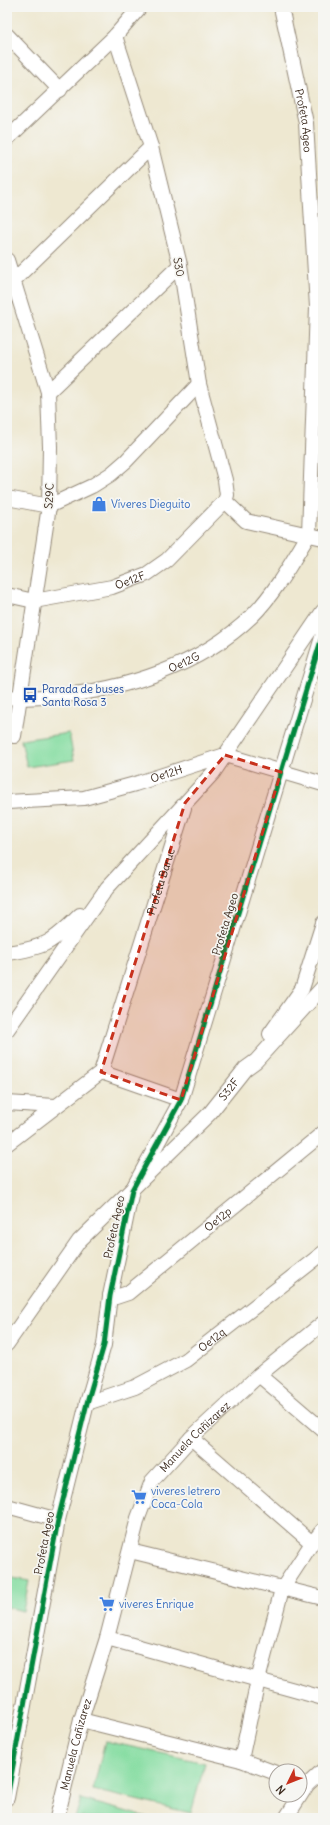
<svg xmlns="http://www.w3.org/2000/svg" width="330" height="1825" viewBox="0 0 330 1825" font-family="Delius,sans-serif">
  <style>
    .green { fill: #86dda2; stroke: #608460 }
    .lines { fill: none; stroke-linecap: round; stroke-linejoin: round }
    .minor-casing { stroke: #948978; stroke-width: 16 }
    .minor { stroke: #fff; stroke-width: 14 }
    .cycleway-casing { stroke: #f6f6f2; stroke-width: 8 }
    .cycleway { stroke: #00873e; stroke-width: 5 }
    .marked { fill: #c8321e; fill-opacity: 0.2; stroke: #c8321e; stroke-width: 3; stroke-dasharray: 8 5; stroke-linejoin: round }
    .labels { text-anchor: middle; stroke-width: 3.5; stroke-linejoin: round; paint-order: stroke }
    .street-label { font-size: 11px; fill: #3b2a1e; stroke: #f6f6f2 }
    .shop-label { font-size: 11px; fill: #366cbe; stroke: #f6f6f2; text-anchor: start }
    .transit-label { font-size: 11px; fill: #164399; stroke: #f6f6f2; text-anchor: start }
  </style>
  <rect width="100%" height="100%" fill="#f6f6f2"/>
  <filter id="ink" filterUnits="userSpaceOnUse"><feTurbulence type="fractalNoise" baseFrequency=".025" numOctaves="2"/><feDisplacementMap in="SourceGraphic" scale="8" xChannelSelector="R" yChannelSelector="G"/><feConvolveMatrix kernelMatrix="1 2 1 2 8 2 1 2 1" color-interpolation-filters="sRGB"/></filter>
  <filter id="wash" filterUnits="userSpaceOnUse"><feTurbulence type="fractalNoise" baseFrequency=".012" numOctaves="4" result="noise"/><feDisplacementMap in="SourceGraphic" scale="16" xChannelSelector="R" yChannelSelector="G"/><feGaussianBlur stdDeviation="0.9" result="paint"/><feColorMatrix in="noise" values="0 0 0 0 0 0 0 0 0 0 0 0 0 0 0 0 0 1.4 0 .05"/><feComposite in="paint" operator="in"/></filter>
  <g filter="url(#wash)">
    <rect width="100%" height="100%" fill="#eee8d1"/>
    <g class="green">
      <path d="M69,733L74,760L27,767L21,740Z"/>
      <path d="M7,1577L29,1581L23,1611L7,1607Z"/>
      <path d="M105,1741L205,1763L191,1813L93,1790Z"/>
      <path d="M81,1799L150,1818H75Z"/>
    </g>
  </g>
  <g filter="url(#ink)">
    <g class="lines">
      <defs>
        <g id="minor">
          <path id="s1" d="M281,7L306,123L317,307L309,534"/>
          <path d="M7,35L60,90"/>
          <path d="M7,139L115,36L140,7"/>
          <path d="M7,260L48,392L50,447L49,506L14,736"/>
          <path d="M14,280L151,147"/>
          <path d="M48,392L180,265"/>
          <path d="M7,498L49,506L92,486L111,474L126,461L199,384"/>
          <path d="M225,501L246,521L323,538"/>
          <path id="s2" d="M7,595L34,601L112,587L147,574L167,560L225,501L227,495L225,480L199,384L180,265L151,147L115,36"/>
          <path id="s3" d="M7,697C23,699 39,697 55,696C125,690 200,666 252,616C275,593 292,562 309,534"/>
          <path id="s4" d="M7,802L84,798L135,784L225,755L323,784"/>
          <path d="M7,953C45,948 53,942 80,915"/>
          <path d="M7,1030L107,888L213,773L323,611"/>
          <path d="M270,1034L302,989L323,923"/>
          <path d="M101,1072L181,1100"/>
          <path d="M7,1103L55,1106"/>
          <path id="s5" d="M7,1144L101,1072L184,808"/>
          <path id="s6" d="M110,1296L116,1297L128,1293L323,1133"/>
          <path id="s7" d="M7,1344L79,1241L210,1113L245,1069L256,1061L323,987"/>
          <path d="M259,1375L323,1430"/>
          <path id="s8" d="M87,1403L135,1387L186,1360L323,1253"/>
          <path d="M191,1438L312,1543"/>
          <path d="M7,1506L58,1520"/>
          <path d="M130,1551L323,1598"/>
          <path d="M107,1638L323,1698"/>
          <path d="M81,1720L241,1760L276,1773"/>
          <path d="M241,1760L258,1680L282,1589L312,1543L323,1530"/>
          <path d="M7,1798L58,1520L87,1403L104,1345L110,1296L132,1190L181,1100L323,634"/>
          <path id="s9" d="M57,1818L81,1720L107,1638L138,1518L152,1481L191,1438L259,1375L323,1323"/>
          <path d="M286,1818L307,1785L323,1770"/>
        </g>
      </defs>
      <use href="#minor" class="minor-casing"/>
      <use href="#minor" class="minor"/>
      <defs>
        <path id="cycleway" d="M7,1798L58,1520L87,1403L104,1345L110,1296L132,1190L181,1100L323,634"/>
      </defs>
      <use href="#cycleway" class="cycleway-casing"/>
      <use href="#cycleway" class="cycleway"/>
    </g>
  </g>
  <path class="marked" d="M225,755L281,772L181,1100L101,1072L185,803Z"/>
  <defs>
    <symbol id="shop-bare" viewBox="-9 -9 18 18"><path d="M-5-2.5h2.3a2.7 3.5 0 0 1 5.4 0H5L5.5 6h-11ZM-1.5-2.5h3a1.5 2.3 0 0 0-3 0Z" fill="#3f7fe0" stroke="#f6f6f2" stroke-width="2.5" paint-order="stroke"/></symbol>
    <symbol id="bus-bare" viewBox="-9 -9 18 18"><path d="M-5-6H5V4H4V6H2V4H-2V6H-4V4H-5ZM-3.5-4V0h7V-4ZM-3.5 1.2v1.5H-2V1.2ZM2 1.2v1.5H3.5V1.2Z" fill="#1a4fb4" stroke="#f6f6f2" stroke-width="2.5" paint-order="stroke"/></symbol>
    <symbol id="supermarket-bare" viewBox="-9 -9 18 18"><path d="M-6-5.5h2.5l.6 2H6L4.5 2H-2.5L-4.4-4H-6ZM-1.5 3.2a1.3 1.3 0 1 0 .1 0ZM3 3.2a1.3 1.3 0 1 0 .1 0Z" fill="#3f7fe0" stroke="#f6f6f2" stroke-width="2.5" paint-order="stroke"/></symbol>
  </defs>
  <g fill-rule="evenodd">
    <use href="#shop-bare" x="88" y="493" width="22" height="22"/>
    <use href="#bus-bare" x="19" y="684" width="22" height="22"/>
    <use href="#supermarket-bare" x="128" y="1486" width="22" height="22"/>
    <use href="#supermarket-bare" x="96" y="1593" width="22" height="22"/>
  </g>
  <g class="labels">
    <g class="street-label">
      <text dy="4" stroke="none"><textPath href="#s1" startOffset="116">Profeta Ageo</textPath></text>
      <text transform="translate(179 267) rotate(79)" y="4">S30</text>
      <text transform="translate(49 496) rotate(-87)" y="4">S29C</text>
      <text dy="4" stroke="none"><textPath href="#s2" startOffset="126">Oe12F</textPath></text>
      <text dy="4" stroke="none"><textPath href="#s3" startOffset="182">Oe12G</textPath></text>
      <text dy="4" stroke="none"><textPath href="#s4" startOffset="163">Oe12H</textPath></text>
      <text dy="4" stroke="none"><textPath href="#s5" startOffset="318">Profeta Baruc</textPath></text>
      <text transform="translate(225 924) rotate(-73)" y="4">Profeta Ageo</text>
      <text dy="4" stroke="none"><textPath href="#s7" startOffset="339">S32F</textPath></text>
      <text dy="4" stroke="none"><textPath href="#s6" startOffset="135">Oe12p</textPath></text>
      <text transform="translate(114 1227) rotate(-78)" y="4">Profeta Ageo</text>
      <text dy="4" stroke="none"><textPath href="#s8" startOffset="141">Oe12q</textPath></text>
      <text dy="4" stroke="none"><textPath href="#s9" startOffset="412">Manuela Cañizarez</textPath></text>
      <text transform="translate(44 1543) rotate(-79)" y="4">Profeta Ageo</text>
      <text dy="4" stroke="none"><textPath href="#s9" startOffset="76">Manuela Cañizarez</textPath></text>
    </g>
    <g class="shop-label">
      <text x="111" y="508">Víveres Dieguito</text>
      <text x="151" y="1495">viveres letrero<tspan x="151" dy="13">Coca-Cola</tspan></text>
      <text x="119" y="1608">viveres Enrique</text>
    </g>
    <g class="transit-label">
      <text x="42" y="693">Parada de buses<tspan x="42" dy="13">Santa Rosa 3</tspan></text>
    </g>
  </g>
  <rect width="330" height="1825" fill="none" stroke="#f6f6f2" stroke-width="24"/>
  <g transform="translate(288 1783) rotate(227)"><circle r="19" fill="#f6f6f2" stroke="#aba49d"/>
  <path d="M0-3L7 15L0 10L-7 15Z" fill="#c8321e"/>
  <text y="-6" font-size="11" font-weight="bold" text-anchor="middle" fill="#3b2a1e">N</text>
  </g>
</svg>
